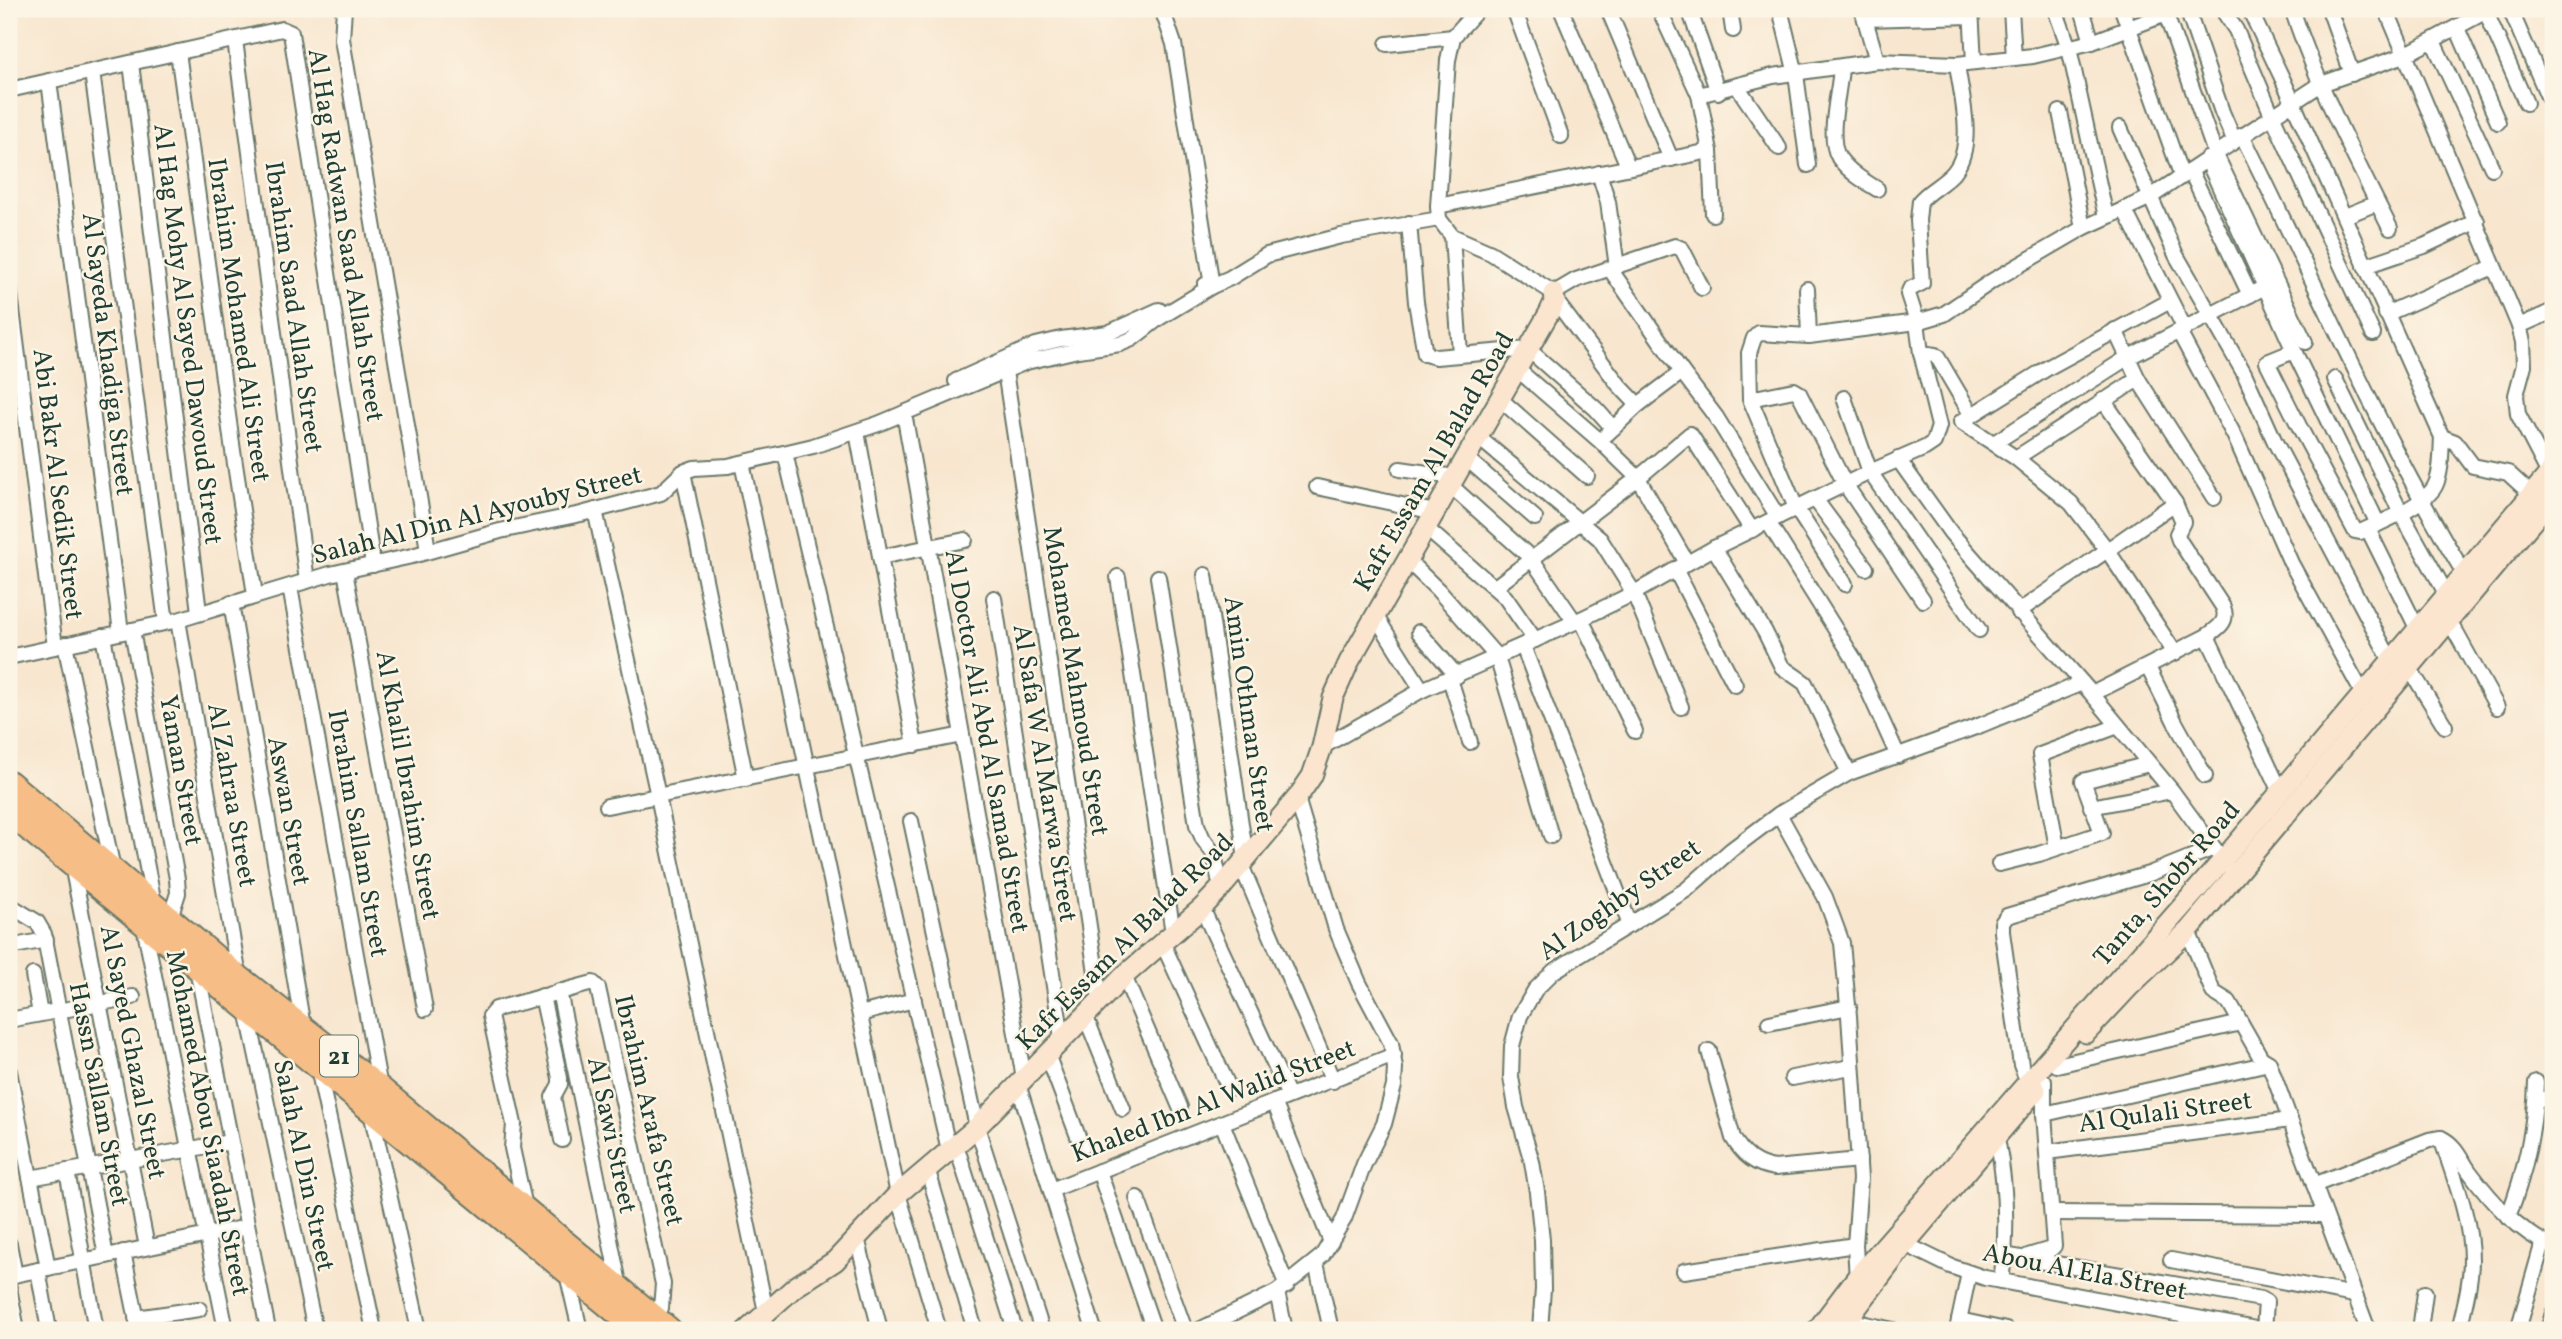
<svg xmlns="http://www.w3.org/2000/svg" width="2562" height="1339" viewBox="0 0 2562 1339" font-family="Vollkorn,serif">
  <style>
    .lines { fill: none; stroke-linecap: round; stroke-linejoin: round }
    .street-casing { stroke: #6b786a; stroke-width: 18 }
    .secondary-casing { stroke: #6b786a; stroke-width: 23 }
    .highway-casing { stroke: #6b786a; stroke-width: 28 }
    .street { stroke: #fff; stroke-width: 14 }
    .secondary { stroke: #fbe5cf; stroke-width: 19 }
    .highway { stroke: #f6be86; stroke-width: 24 }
    .labels { text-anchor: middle; stroke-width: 5; stroke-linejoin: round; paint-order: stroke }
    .shield { fill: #fcf5e5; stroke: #617469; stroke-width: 2 }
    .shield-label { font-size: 24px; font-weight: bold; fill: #1f3d34 }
    .street-label { font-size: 26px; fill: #1f3d34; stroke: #fcf5e5 }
  </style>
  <rect width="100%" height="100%" fill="#fcf5e5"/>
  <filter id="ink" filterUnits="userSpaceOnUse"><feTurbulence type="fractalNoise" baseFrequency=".0143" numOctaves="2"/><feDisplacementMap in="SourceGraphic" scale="14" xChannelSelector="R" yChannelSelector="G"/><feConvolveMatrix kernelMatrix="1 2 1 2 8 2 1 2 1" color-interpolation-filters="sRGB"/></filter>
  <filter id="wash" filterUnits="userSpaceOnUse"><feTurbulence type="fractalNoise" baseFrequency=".00686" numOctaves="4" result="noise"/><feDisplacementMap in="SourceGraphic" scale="28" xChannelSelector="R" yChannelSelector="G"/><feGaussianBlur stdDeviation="1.57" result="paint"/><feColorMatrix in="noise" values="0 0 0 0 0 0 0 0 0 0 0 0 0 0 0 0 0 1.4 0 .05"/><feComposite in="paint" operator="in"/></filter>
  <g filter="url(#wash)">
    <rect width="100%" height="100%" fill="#f8e6cf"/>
  </g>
  <g filter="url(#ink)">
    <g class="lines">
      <defs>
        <g id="street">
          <path d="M344,9L342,39L428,550"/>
          <path d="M1162,9L1174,44L1212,286L1205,285"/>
          <path d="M1478,9L1453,37L1448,60L1438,206L1439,219L1452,236L1491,253L1554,293L1576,280L1675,246L1682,249L1702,288"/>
          <path d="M1514,9L1561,136"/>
          <path d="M1561,9L1628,166"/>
          <path d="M1608,9L1671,159"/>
          <path d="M1659,9L1699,95L1710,151L1713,214"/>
          <path d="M1689,9L1718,92"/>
          <path d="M1730,9L1733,30"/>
          <path d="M1780,9L1796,74L1808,165"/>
          <path d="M1862,9L1877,61"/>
          <path d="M1971,9L1974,62"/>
          <path d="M2011,9L2014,58"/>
          <path d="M2055,9L2069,48L2106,217"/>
          <path d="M2082,9L2092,42"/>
          <path d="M2122,9L2182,177"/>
          <path d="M2164,9L2215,153L2305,342"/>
          <path d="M2187,9L2222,112L2234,140"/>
          <path d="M2222,9L2236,30L2272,115L2373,334"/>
          <path d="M2292,9C2317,84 2354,157 2390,228"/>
          <path d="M2329,9L2352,74"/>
          <path d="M2386,9L2519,326L2523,342L2524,365L2516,395L2518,414L2549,474L2550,480"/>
          <path d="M2510,9L2553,108"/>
          <path d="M2549,9L2553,19"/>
          <path d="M2486,12L2526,103"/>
          <path d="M2253,17L2283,80L2442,437C2441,452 2442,472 2435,486C2425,505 2380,523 2360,532L2355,531L2300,428L2267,362L2294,351"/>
          <path d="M1865,19L1971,16"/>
          <path d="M2457,28L2498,122"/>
          <path d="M235,40L307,581"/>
          <path d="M2433,41L2492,168"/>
          <path d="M1387,44L1453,37"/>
          <path d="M178,52L233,451L255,595"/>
          <path d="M131,63L199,612"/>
          <path d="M1841,67C1840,91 1826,138 1839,158C1849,172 1864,181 1877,189"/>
          <path d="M92,72L166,622"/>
          <path d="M49,81L121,632"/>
          <path d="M1737,86L1779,148"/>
          <path d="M9,90L282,29L291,33L373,565"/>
          <path d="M1699,95L1773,76L1877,61L1957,64L2033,56L2092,42L2166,14"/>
          <path d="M2060,112L2083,228"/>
          <path d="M2120,128L2176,255L2244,373L2275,442L2391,661"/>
          <path d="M2242,135C2317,284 2381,439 2469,581"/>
          <path d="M2207,159L2294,351L2378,524"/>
          <path d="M2191,172L2250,295"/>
          <path d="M1599,173L1608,202L1617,267"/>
          <path d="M1438,206L1710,151"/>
          <path d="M2124,209L2185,329"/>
          <path d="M2345,216L2377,203"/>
          <path d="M1409,223L1416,302L1425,354L1436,357L1528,349L1596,409L1613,428"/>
          <path d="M1452,236L1460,354"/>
          <path d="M2365,266L2424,246L2477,221"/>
          <path d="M1610,269L1682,372L1716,417L1778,517"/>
          <path d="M9,286L55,647"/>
          <path d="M1807,289L1809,336"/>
          <path d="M1555,300L1619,385L1638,405"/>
          <path d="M2170,301L2049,367L1961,422L2016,458L2071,503L2108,551L2175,653"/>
          <path d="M2386,314L2493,267"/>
          <path d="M2519,326L2553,311"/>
          <path d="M2115,330L2138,379L2214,498"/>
          <path d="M2179,332L2235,437L2291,563L2363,694"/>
          <path d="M1921,353L1935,355L1938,358L1971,414"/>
          <path d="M1517,369L1600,441L1638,478L1687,563"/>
          <path d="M1005,371L1100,999"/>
          <path d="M2335,379L2401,513L2447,595"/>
          <path d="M956,381L1036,345L1061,339L1108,333L1159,310"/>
          <path d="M1844,398L1870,472L1979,630"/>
          <path d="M1500,399L1587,476"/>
          <path d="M1750,399L1794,390L1799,393L1845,484L1923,600"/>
          <path d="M904,413L1024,1078"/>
          <path d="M857,432L915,745"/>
          <path d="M1607,434L1638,405L1682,372"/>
          <path d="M1478,437L1600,539L1634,593L1681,707"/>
          <path d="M2442,437L2455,442L2473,466L2508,473L2532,495"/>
          <path d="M1994,443L2127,358L2265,287"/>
          <path d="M785,453L949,1150"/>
          <path d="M1466,458L1535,518"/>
          <path d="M2016,458L2138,379"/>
          <path d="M1898,459L1951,533L2092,694L2172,791L2227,866"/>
          <path d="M742,463L898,1194L939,1330"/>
          <path d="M1400,469L1455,477"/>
          <path d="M683,472L746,779"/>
          <path d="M1450,485L1531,558L1575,622"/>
          <path d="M1317,487L1435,512"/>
          <path d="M1815,499L1866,568"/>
          <path d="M595,510L658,796L766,1312"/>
          <path d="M1768,522L1854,659L1898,756"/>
          <path d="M1426,528L1505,597L1535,640"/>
          <path d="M2368,529L2418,630"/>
          <path d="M1714,548L1765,632L1782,667L1805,683L1849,773"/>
          <path d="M880,557L965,540"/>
          <path d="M1407,560L1438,590L1497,657L1551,836"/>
          <path d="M1675,569L1735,685"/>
          <path d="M345,571L425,1009"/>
          <path d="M1205,575L1246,859"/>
          <path d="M1118,577L1173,933"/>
          <path d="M1158,577L1197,825L1203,839L1214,854L1221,888"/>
          <path d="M1845,584L1796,508L1750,399L1749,353L1754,338L1759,333L1809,336L1917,322L1944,314L1992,281L2083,228L2149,198L2321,84L2405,55L2490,9"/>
          <path d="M290,587L380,1088"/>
          <path d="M1495,587L1638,478L1690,434L1752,530"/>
          <path d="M994,598L1062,1038"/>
          <path d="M231,603L303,1027"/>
          <path d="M2018,612L2175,503"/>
          <path d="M1375,615L1422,690"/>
          <path d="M1581,619L1635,731"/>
          <path d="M178,620L239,977"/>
          <path d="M2450,622L2497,707"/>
          <path d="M132,630L177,879L178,893L170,918"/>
          <path d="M1419,632L1457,676"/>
          <path d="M103,636L154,904"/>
          <path d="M2207,636L2281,792"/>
          <path d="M65,644L113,869"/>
          <path d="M1523,646L1630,925"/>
          <path d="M9,657L178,620L330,574L412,556L500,531L581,514L661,493L683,472L694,468L728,466L813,446L878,424L1026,362L1078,350L1120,344L1132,339L1159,318L1212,286L1230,278L1267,255L1341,236L1439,219"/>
          <path d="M2148,667L2175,722L2205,776"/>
          <path d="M2410,669L2445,726"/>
          <path d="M1450,679L1470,742"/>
          <path d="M2092,694L2207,636C2218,628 2229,622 2223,607L2179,540L2177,534L2183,522L2175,503L2103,400"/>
          <path d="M1322,747L1422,690L1575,622L1634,593L1714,548L1870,472L1925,448L1934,442L1939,426L1921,353L1917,322L1908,294L1910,289L1922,283L1918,220L1920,201C1929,190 1944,184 1954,172C1976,145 1961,96 1957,64"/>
          <path d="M607,806L962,735"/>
          <path d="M2091,807L2172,791"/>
          <path d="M1779,814L1825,897L1842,943L1849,1016L1860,1179L1855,1245L1857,1280"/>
          <path d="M911,821L977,1127L1042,1330"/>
          <path d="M2057,848L2040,755L2118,726"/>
          <path d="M1999,864L2039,854L2102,833L2083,781L2149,764"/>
          <path d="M72,865L147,1247"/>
          <path d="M1241,865L1333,1081"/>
          <path d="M9,905L37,922L44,934L106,1256"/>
          <path d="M1202,908L1289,1096"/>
          <path d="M144,926L226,1330"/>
          <path d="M2188,931L2213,992L2229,1002L2261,1058L2269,1063L2368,1330"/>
          <path d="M1162,942L1229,1088"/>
          <path d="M9,947L46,940"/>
          <path d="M197,969L268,1330"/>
          <path d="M33,975L40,1014"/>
          <path d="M1124,976L1180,1107"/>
          <path d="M559,991L620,1288"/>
          <path d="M542,996L560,1078V1084L553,1097L562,1140"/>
          <path d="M247,1010L315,1330"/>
          <path d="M860,1014L914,1000"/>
          <path d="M1085,1015L1123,1109"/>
          <path d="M9,1020L133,997"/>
          <path d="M1769,1023L1849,1007"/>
          <path d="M1709,1051L1733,1138C1743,1155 1755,1165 1775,1168L1859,1160"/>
          <path d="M1047,1054L1082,1147"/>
          <path d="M2057,1065L2241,1023"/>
          <path d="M318,1068L374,1330"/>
          <path d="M9,1071L48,1268"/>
          <path d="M1792,1078L1851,1067"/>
          <path d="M1018,1084L1094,1330"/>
          <path d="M2035,1088L2027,1080L2021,1065L2002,932V923L2007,916L2149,874L2214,848"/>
          <path d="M2536,1100L2553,1098"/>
          <path d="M1274,1102L1331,1242"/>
          <path d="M371,1112L419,1330"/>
          <path d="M2044,1114L2269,1063"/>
          <path d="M1222,1123L1287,1286"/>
          <path d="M1997,1138C2006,1184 2008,1233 2001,1281"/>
          <path d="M2441,1138C2454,1178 2471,1218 2471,1260C2471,1284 2464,1307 2459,1330"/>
          <path d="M956,1145L1015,1330"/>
          <path d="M2047,1152L2290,1120"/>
          <path d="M927,1168L975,1330"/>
          <path d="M67,1171L96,1330"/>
          <path d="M1099,1171L1154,1330"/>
          <path d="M30,1178L230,1142"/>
          <path d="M2314,1185L2429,1140L2441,1138C2456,1145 2460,1158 2469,1171C2492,1202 2518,1231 2553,1247"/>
          <path d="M1051,1190L1394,1055"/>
          <path d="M1137,1198L1185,1330"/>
          <path d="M525,1207L512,1148L514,1124L490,1016L496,1009L593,983L598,988L663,1284L661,1308L654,1319"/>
          <path d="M2052,1213L2325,1215"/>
          <path d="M2508,1217C2525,1173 2535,1129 2536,1082"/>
          <path d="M857,1238L880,1330"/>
          <path d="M9,1244L15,1275"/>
          <path d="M1905,1244L1950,1266L1985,1278L2261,1330"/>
          <path d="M123,1252L139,1330"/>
          <path d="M2004,1255L2261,1299L2266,1302L2264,1330"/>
          <path d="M2028,1256L2051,1249L2054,1246L2044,1114V1081"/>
          <path d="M2171,1260L2354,1295"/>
          <path d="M1316,1263L1331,1330"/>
          <path d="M38,1270L49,1330"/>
          <path d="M1684,1271L1855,1245"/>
          <path d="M567,1274L580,1330"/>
          <path d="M9,1276L247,1227"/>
          <path d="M9,1288L17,1330"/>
          <path d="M1277,1292L1285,1330"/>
          <path d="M136,1318L199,1309"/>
          <path d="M1848,1320L1893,1330"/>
          <path d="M1959,1320L2006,1330"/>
          <path d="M1199,1330L1277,1292L1322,1256L1344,1219L1364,1164L1384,1124L1394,1086L1395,1068L1391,1043L1359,983L1336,929L1297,798"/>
          <path d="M1540,1330L1543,1289L1542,1240L1537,1192L1532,1162L1516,1107L1511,1077L1512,1046L1520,1016L1535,990L1554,971L1686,890L1731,850L1779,814L1849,773L1981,725L2082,683"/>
          <path d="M1957,1330L1969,1273"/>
          <path d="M2420,1330L2425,1293"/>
          <path d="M2518,1330L2543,1242"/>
          <path d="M2548,1330L2553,1313"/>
        </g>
        <g id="secondary">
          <path d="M2086,1033L2130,986L2188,931L2553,497"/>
          <path d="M747,1330L795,1287L835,1261L898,1194L977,1127L1124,976L1202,908L1221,888L1297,798L1312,776L1322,747L1333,698L1349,662L1549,313L1555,300L1554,293"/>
          <path d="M1817,1330L1857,1277L2223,860L2553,469"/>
          <path d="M1840,1330L1905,1244L2036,1090"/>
        </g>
        <g id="highway">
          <path d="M9,783L239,978L380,1089L669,1330"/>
          <path d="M9,812L639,1330"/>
        </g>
      </defs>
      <use href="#street" class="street-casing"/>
      <use href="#secondary" class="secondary-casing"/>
      <use href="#highway" class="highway-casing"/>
      <use href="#street" class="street"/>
      <use href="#secondary" class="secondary"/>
      <use href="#highway" class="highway"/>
    </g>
  </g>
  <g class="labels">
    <rect class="shield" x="320" y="1035.5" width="38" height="41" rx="5"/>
    <g class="shield-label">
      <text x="339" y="1064">21</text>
    </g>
    <g class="street-label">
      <text transform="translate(347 235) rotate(81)" y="9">Al Hag Radwan Saad Allah Street</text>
      <text transform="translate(295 307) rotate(82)" y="9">Ibrahim Saad Allah Street</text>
      <text transform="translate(240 320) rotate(82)" y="9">Ibrahim Mohamed Ali Street</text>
      <text transform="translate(189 334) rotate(83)" y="9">Al Hag Mohy Al Sayed Dawoud Street</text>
      <text transform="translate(109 354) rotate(83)" y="9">Al Sayeda Khadiga Street</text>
      <text transform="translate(1433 461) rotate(-60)" y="9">Kafr Essam Al Balad Road</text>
      <text transform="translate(59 484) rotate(83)" y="9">Abi Bakr Al Sedik Street</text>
      <text transform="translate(477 514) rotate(-14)" y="9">Salah Al Din Al Ayouby Street</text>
      <text transform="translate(1077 681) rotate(81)" y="9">Mohamed Mahmoud Street</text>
      <text transform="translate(1250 714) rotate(82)" y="9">Amin Othman Street</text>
      <text transform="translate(988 741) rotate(80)" y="9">Al Doctor Ali Abd Al Samad Street</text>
      <text transform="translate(182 770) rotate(80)" y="9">Yaman Street</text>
      <text transform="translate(1046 773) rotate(81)" y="9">Al Safa W Al Marwa Street</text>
      <text transform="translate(409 785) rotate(80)" y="9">Al Khalil Ibrahim Street</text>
      <text transform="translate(233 795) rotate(80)" y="9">Al Zahraa Street</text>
      <text transform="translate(290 811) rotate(80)" y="9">Aswan Street</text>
      <text transform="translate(359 833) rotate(80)" y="9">Ibrahim Sallam Street</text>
      <text transform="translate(2166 883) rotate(-49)" y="9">Tanta, Shobr Road</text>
      <text transform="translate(1619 899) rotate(-35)" y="9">Al Zoghby Street</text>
      <text transform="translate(1124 941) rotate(-45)" y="9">Kafr Essam Al Balad Road</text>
      <text transform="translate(134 1052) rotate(79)" y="9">Al Sayed Ghazal Street</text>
      <text transform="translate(100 1094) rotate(79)" y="9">Hassn Sallam Street</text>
      <text transform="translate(1213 1100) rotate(-21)" y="9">Khaled Ibn Al Walid Street</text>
      <text transform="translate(650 1110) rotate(77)" y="9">Ibrahim Arafa Street</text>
      <text transform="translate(2165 1111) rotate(-8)" y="9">Al Qulali Street</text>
      <text transform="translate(209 1123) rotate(79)" y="9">Mohamed Abou Siaadah Street</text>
      <text transform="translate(613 1135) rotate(78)" y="9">Al Sawi Street</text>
      <text transform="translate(305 1165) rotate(78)" y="9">Salah Al Din Street</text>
      <text transform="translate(2085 1271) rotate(11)" y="9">Abou Al Ela Street</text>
    </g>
  </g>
  <rect width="2562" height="1339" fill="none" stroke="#fcf5e5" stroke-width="35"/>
</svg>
